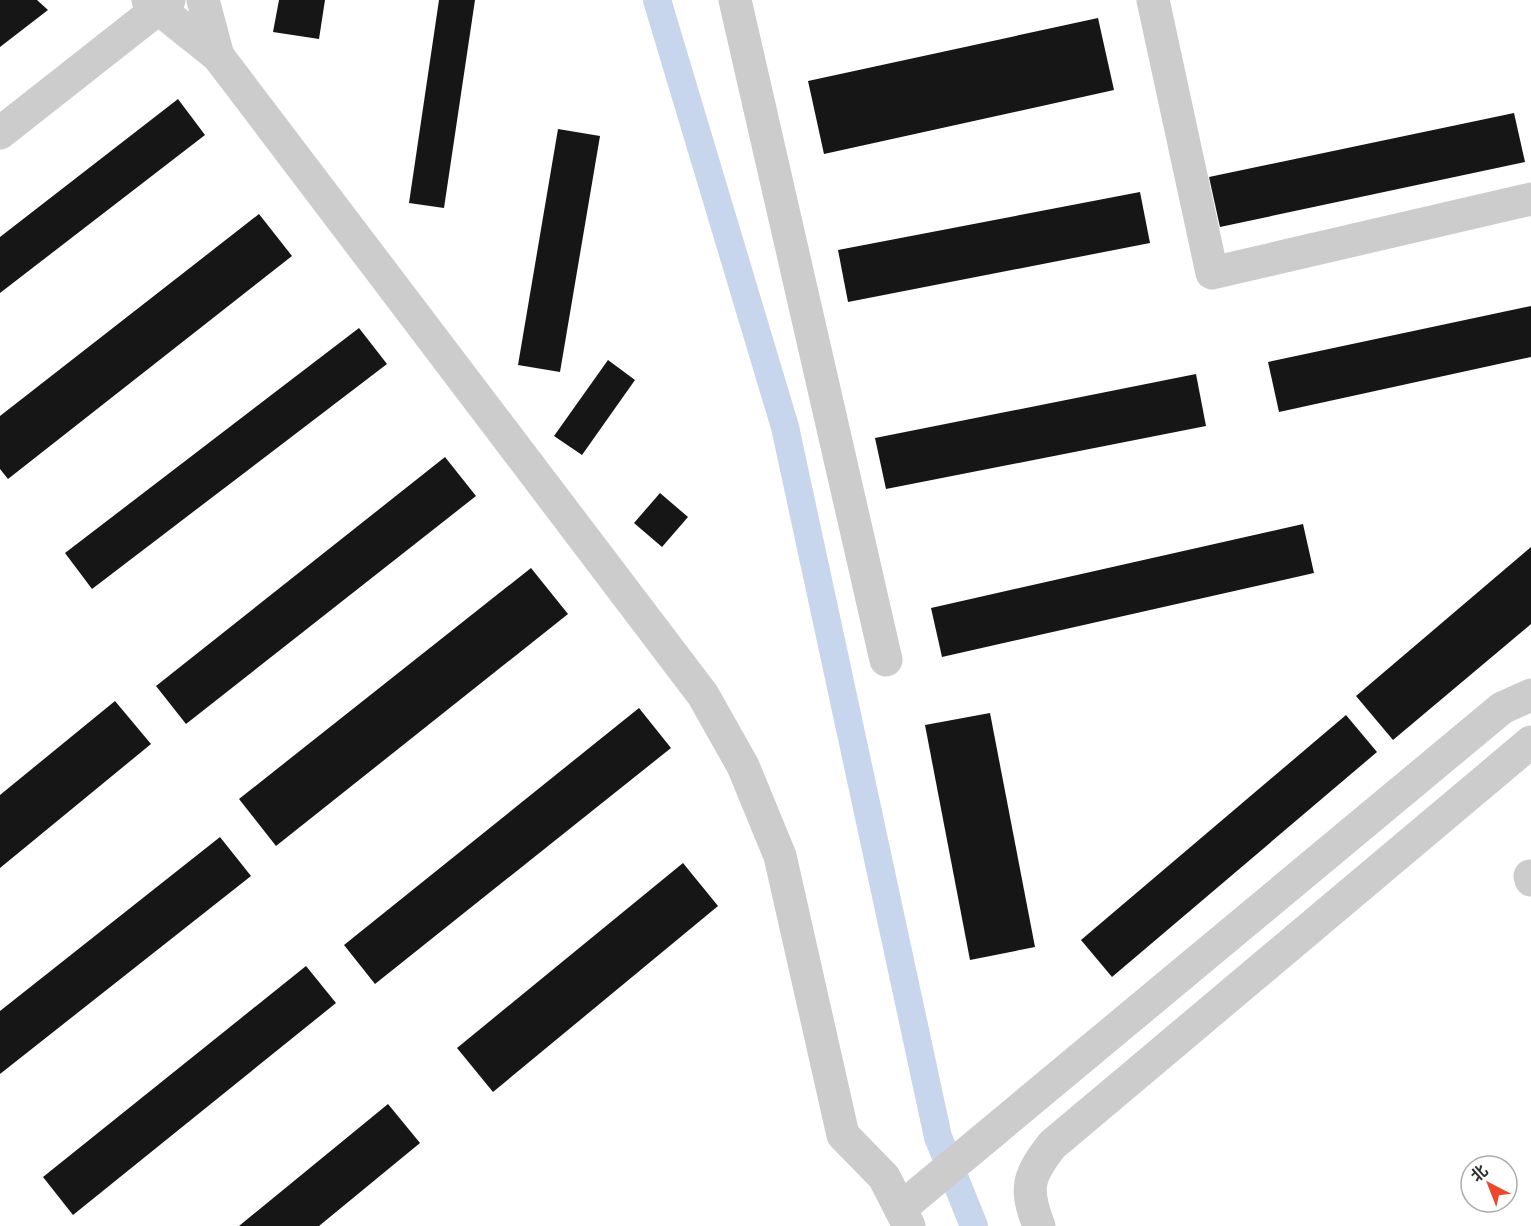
<svg xmlns="http://www.w3.org/2000/svg" width="1531" height="1226" viewBox="0 0 1531 1226" font-family="Roboto,'Noto Sans SC',sans-serif">
  <style>
    .lines { fill: none; stroke-linecap: round; stroke-linejoin: round }
    .canal { stroke: #c8d6ed; stroke-width: 28 }
    .building { fill: #161616 }
    .minor { stroke: #ccc; stroke-width: 33 }
  </style>
  <rect width="100%" height="100%" fill="#fff"/>
  <g class="lines">
    <path class="canal" d="M657,0L785,427L938,1137L974,1226"/>
  </g>
  <g class="building">
    <path d="M0,0H37L48,10L0,47Z"/>
    <path d="M279,0H325L319,39L273,32Z"/>
    <path d="M439,0H475L444,208L409,203Z"/>
    <path d="M1098,18L1114,90L824,154L808,81Z"/>
    <path d="M178,99L205,135L0,293V237Z"/>
    <path d="M1514,113L1525,162L1220,227L1209,177Z"/>
    <path d="M558,129L600,136L560,372L518,365Z"/>
    <path d="M1140,192L1150,243L848,302L838,250Z"/>
    <path d="M259,214L292,256L8,479L0,469V416Z"/>
    <path d="M1531,306V357L1279,412L1268,362Z"/>
    <path d="M359,328L387,364L92,589L65,553Z"/>
    <path d="M608,360L635,380L582,455L554,436Z"/>
    <path d="M1196,374L1206,426L886,489L875,438Z"/>
    <path d="M445,457L476,496L186,724L156,686Z"/>
    <path d="M660,493L688,517L662,547L634,523Z"/>
    <path d="M1303,524L1314,573L942,657L931,608Z"/>
    <path d="M1531,547V624L1393,740L1356,696Z"/>
    <path d="M531,568L568,614L276,846L239,799Z"/>
    <path d="M115,701L151,744L0,868V795Z"/>
    <path d="M639,708L671,748L375,984L344,945Z"/>
    <path d="M990,713L1035,947L970,960L925,725Z"/>
    <path d="M1346,715L1377,752L1112,977L1081,940Z"/>
    <path d="M220,837L251,876L0,1074V1011Z"/>
    <path d="M683,863L718,906L493,1092L457,1048Z"/>
    <path d="M306,966L336,1003L73,1215L43,1177Z"/>
    <path d="M388,1104L420,1143L319,1226H239Z"/>
  </g>
  <g class="lines">
    <g class="minor">
      <path d="M148,0L218,56L703,695L743,766L780,856L843,1135L884,1177L909,1226"/>
      <path d="M203,0L218,56"/>
      <path d="M735,0L886,660"/>
      <path d="M1153,0L1212,273L1531,199"/>
      <path d="M0,133L169,0"/>
      <path d="M1530,876L1531,880"/>
      <path d="M901,1208L1502,708L1531,695"/>
      <path d="M1039,1226C1024,1188 1028,1176 1052,1145L1531,742"/>
    </g>
  </g>
  <g transform="translate(1489 1184) rotate(318)"><circle r="28" fill="#ffffff" stroke="#acacac" stroke-width="1.5"/>
  <path d="M0-4.5L10 22L0 15L-10 22Z" fill="#ec482b"/>
  <text y="-9" font-size="16" font-weight="bold" text-anchor="middle" fill="#2f2f2f">北</text>
  </g>
</svg>
